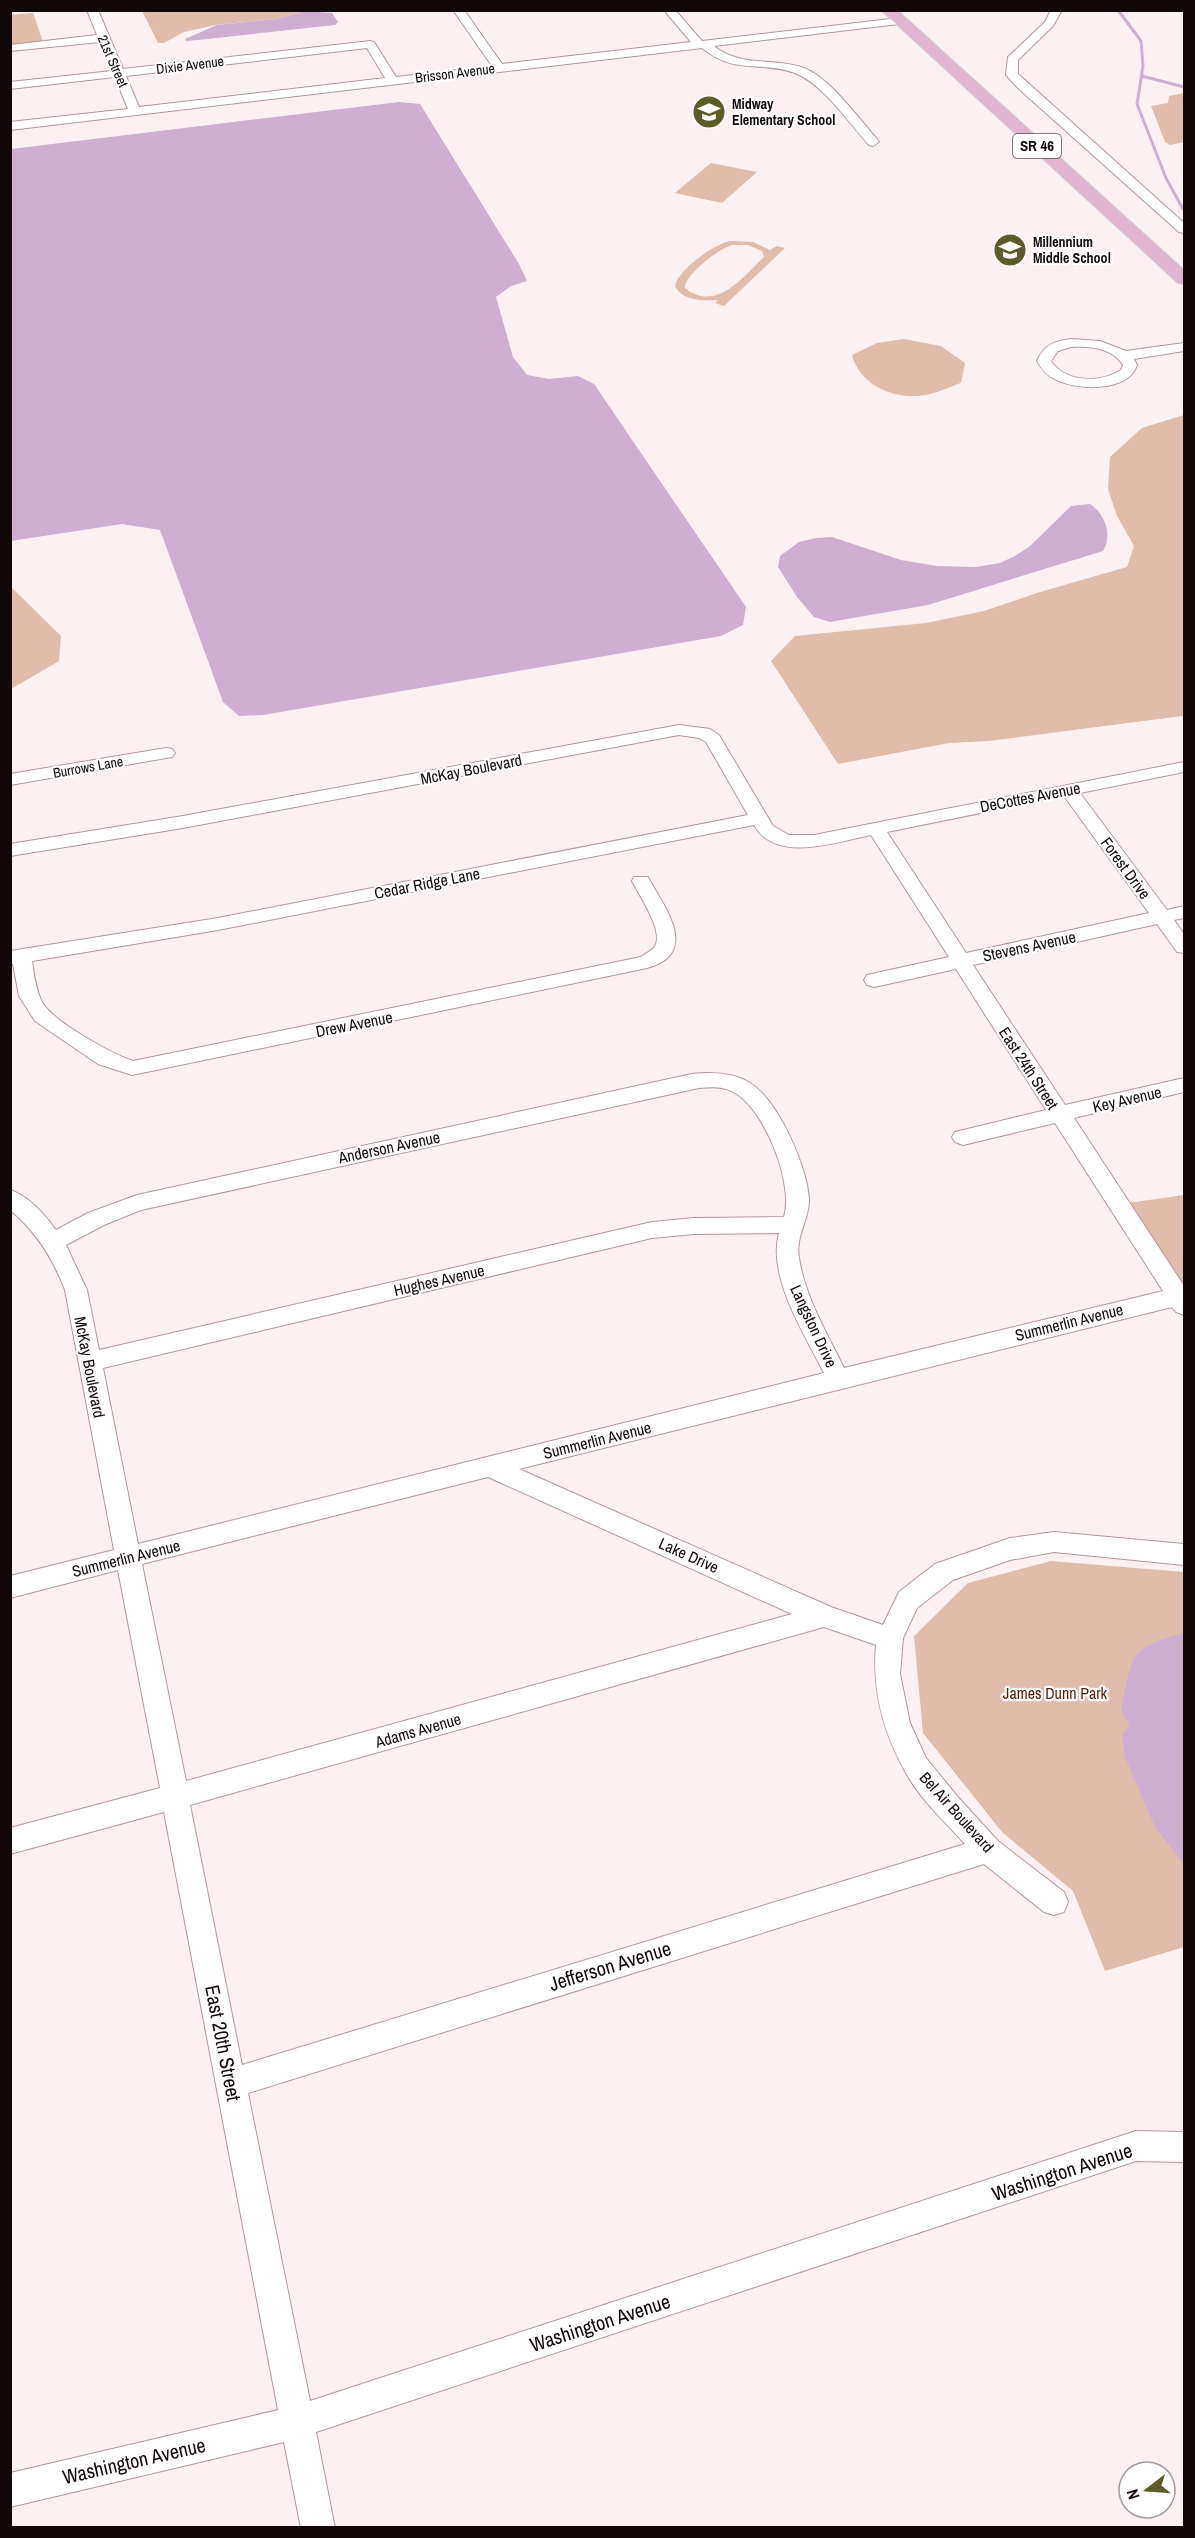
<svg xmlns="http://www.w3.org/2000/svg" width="1195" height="2538" viewBox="0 0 1195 2538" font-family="'Archivo Narrow',sans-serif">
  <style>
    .green { fill: #e1bcab; fill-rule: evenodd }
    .water { fill: #cfaed2 }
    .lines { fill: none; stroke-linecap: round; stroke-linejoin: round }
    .stream { stroke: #cfaed2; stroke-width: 3 }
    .minor-casing { stroke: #b4969c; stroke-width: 2 }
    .major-casing { stroke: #d4d3d3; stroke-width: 2 }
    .minor { fill: #fff; fill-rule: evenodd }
    .major { fill: #e1b5cf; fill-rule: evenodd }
    .labels { text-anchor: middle; stroke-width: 4.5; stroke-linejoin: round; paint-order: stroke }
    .far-street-label { font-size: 14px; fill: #12080a; stroke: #fff }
    .far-poi-label { font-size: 14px; font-weight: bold; fill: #12080a; stroke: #fff; text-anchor: start }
    .shield { fill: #fff; stroke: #595254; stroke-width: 1.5 }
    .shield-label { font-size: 15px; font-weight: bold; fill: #12080a }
    .street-label { font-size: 16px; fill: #12080a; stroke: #fff }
    .park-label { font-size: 16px; fill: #551e00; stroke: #fff }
    .near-street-label { font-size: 20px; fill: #12080a; stroke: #fff }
  </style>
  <rect width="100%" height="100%" fill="#fdf0f2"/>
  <g class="green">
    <path d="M142,11H306L276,19L216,25L184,32L164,43H158Z"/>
    <path d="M33,13L43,42L11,45L10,15Z"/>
    <path d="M1184,93V142L1170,145L1165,142L1151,106L1168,103L1169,96Z"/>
    <path d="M711,163L757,172L722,203L675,193Z"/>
    <path d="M730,241L753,242L770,250L777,246L785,248L724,306L715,303L718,300C703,301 682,301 675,286C678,270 714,244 730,241ZM732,245H748L762,251L764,257C743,277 716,313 685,288C683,276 720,248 732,245Z"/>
    <path d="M904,339L941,346L965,363L961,383C951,386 940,392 930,394C899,402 860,387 852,355L877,343Z"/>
    <path d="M1184,415V718L1182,716L989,741L949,743L838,764L771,661L795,636L926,623L984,611L1040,592L1127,567L1134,546L1117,516L1108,489L1110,457L1142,428Z"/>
    <path d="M10,586L61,636L59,661L11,689Z"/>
    <path d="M1184,1195V1291L1178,1292L1121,1204Z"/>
    <path d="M1051,1561L1184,1572V1947L1105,1971L1073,1891L1002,1832L923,1733L914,1636L968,1583Z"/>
  </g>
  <g class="water">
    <path d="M306,11L332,13L338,22L335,25L198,40L186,41L185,39L217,25L276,19Z"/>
    <path d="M399,102L420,104L519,264L527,281L511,286L496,297L513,357L527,375L549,379L578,376L594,384L746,607L743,625L721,636L263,715L239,716L223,702L160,530L122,524L11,541V149Z"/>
    <path d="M1090,504C1105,514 1113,535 1103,551L928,605L830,622L814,617L797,597L778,567L780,556L799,542L816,538L832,537L901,560L937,566L976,567L1000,563L1015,556L1029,547L1071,506Z"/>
    <path d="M1184,1634V1864L1155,1827L1125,1757L1122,1736L1130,1725L1121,1712C1124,1698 1128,1664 1138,1653C1146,1644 1172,1635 1184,1634Z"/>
  </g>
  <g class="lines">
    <g class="stream">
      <path d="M1118,10L1141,41L1143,66L1137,104L1166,178L1183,209"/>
      <path d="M1142,76L1184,87"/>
    </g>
    <defs>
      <g id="minor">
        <path d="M87,10H98L123,69L370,41L374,42L396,77L492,66L453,10H464L502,64L691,42L664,10H675L702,41L899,18L905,21L899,24L714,46C741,68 774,57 804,68C831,79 858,118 877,139L879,142L873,146L869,145C849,123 823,84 795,73C760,60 737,76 702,48L10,130V122L128,109L115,77L10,89V82L112,71L100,42L10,51V45L97,35ZM367,48L385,78L139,107L126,76Z"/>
        <path d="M1051,10H1062L1053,26L1018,60V74L1184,223V233L1179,232L1019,89L1006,75L1008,57L1045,22Z"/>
        <path d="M1071,339L1100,341L1126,351L1184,343V351L1134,359L1137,365C1129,393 1073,391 1053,378C1045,374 1041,368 1037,361C1044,345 1054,341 1071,339ZM1071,347C1089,346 1113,348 1123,365L1121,370C1101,383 1065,383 1051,361L1058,351Z"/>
        <path d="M679,725L710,729L719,735L773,826L789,835H814L1184,762V772L1080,793L1167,910L1184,906V918L1174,920L1184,934V953L1177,952L1157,924L973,965L1065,1105L1184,1078V1092L1074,1118L1184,1286V1315L1176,1312L1172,1307L519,1469L831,1607L883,1625L899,1592L935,1564L1010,1538L1054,1532L1184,1544V1565L1054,1552L1010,1560L953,1580L917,1608L903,1638L900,1674L910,1723L926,1758L957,1796L998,1841L1064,1892L1068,1902L1064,1912L1054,1915L1044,1912L984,1864L248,2093L310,2401L1136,2131L1184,2132V2162L1136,2161L316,2432L335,2528H301L284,2442L10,2507V2473L278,2410L164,1812L10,1854V1828L160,1788L118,1570L10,1598V1576L114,1550L65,1290C53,1259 37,1232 10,1210V1190C29,1196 45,1215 56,1230L88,1213L137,1195L692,1074C711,1072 733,1072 750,1083C778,1100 808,1168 809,1200C809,1220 795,1237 799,1258C805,1297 827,1333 844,1368L1163,1291L1055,1123L963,1145L955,1142L952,1137L955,1132L1046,1110L956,969L874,987L867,985L864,980L867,975L949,957L871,835C836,842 776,864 754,825L218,930L32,961C34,975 36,990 42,1002C52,1021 112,1054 133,1061L641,957C646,953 654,950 656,944C662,928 639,895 632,881L634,877H648L650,881C667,910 699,954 647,968L132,1075L98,1064L35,1021L19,996L13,964H10V951L218,918L748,815L706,742L699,738L679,735L183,828L10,856V844L183,816ZM1064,796L1149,913L966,953L887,832ZM699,1088C711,1087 724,1086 735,1093C765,1110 794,1184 784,1217L694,1218L652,1222L99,1350L87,1290L66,1245L104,1225L141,1210ZM779,1233C767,1277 805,1335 824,1373L138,1544L103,1368L652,1238L694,1234ZM488,1477L792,1614L186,1781L142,1564ZM824,1627L876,1645C872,1691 883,1732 906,1773C920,1799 945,1822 965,1844L242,2065L190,1805Z"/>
        <path d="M166,748L172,749L175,753L172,757L10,785V774Z"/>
      </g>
      <path id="major" d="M881,10H897L1184,270V284L1178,283Z"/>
    </defs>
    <use href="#minor" class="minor-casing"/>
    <use href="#major" class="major-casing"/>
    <use href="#minor" class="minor"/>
    <use href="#major" class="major"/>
  </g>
  <defs>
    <symbol id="school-disc" viewBox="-11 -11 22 22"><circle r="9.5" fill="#5d5c29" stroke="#fff"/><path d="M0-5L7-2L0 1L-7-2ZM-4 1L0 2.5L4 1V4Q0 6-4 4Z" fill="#fff"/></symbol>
  </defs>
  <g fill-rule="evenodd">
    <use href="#school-disc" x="690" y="93" width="38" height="38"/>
    <use href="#school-disc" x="991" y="231" width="38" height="38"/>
  </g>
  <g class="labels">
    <g class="far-street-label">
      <text transform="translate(113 61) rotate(66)" y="5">21st Street</text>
      <text transform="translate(190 65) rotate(-7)" y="5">Dixie Avenue</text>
      <text transform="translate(455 73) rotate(-7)" y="5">Brisson Avenue</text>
      <text transform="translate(88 767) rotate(-10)" y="5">Burrows Lane</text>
    </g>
    <g class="far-poi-label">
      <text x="732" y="109">Midway<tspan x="732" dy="16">Elementary School</tspan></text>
      <text x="1033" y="247">Millennium<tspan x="1033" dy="16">Middle School</tspan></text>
    </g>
    <rect class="shield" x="1013" y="134" width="48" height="24" rx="4.5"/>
    <g class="shield-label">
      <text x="1037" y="151">SR 46</text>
    </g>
    <g class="street-label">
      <text transform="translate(471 769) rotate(-11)" y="6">McKay Boulevard</text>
      <text transform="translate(1030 797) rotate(-11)" y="6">DeCottes Avenue</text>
      <text transform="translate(1126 868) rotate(54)" y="6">Forest Drive</text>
      <text transform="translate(427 883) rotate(-11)" y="6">Cedar Ridge Lane</text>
      <text transform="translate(1029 946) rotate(-12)" y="6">Stevens Avenue</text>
      <text transform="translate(354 1024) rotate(-11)" y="6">Drew Avenue</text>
      <text transform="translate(1029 1068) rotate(57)" y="6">East 24th Street</text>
      <text transform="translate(1127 1099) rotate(-13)" y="6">Key Avenue</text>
      <text transform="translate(389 1147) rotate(-12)" y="6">Anderson Avenue</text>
      <text transform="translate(439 1280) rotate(-13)" y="6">Hughes Avenue</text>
      <text transform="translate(1069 1322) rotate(-14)" y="6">Summerlin Avenue</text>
      <text transform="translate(814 1326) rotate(65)" y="6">Langston Drive</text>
      <text transform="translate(90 1367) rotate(79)" y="6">McKay Boulevard</text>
      <text transform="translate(597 1440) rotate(-14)" y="6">Summerlin Avenue</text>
      <text transform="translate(689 1555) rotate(24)" y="6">Lake Drive</text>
      <text transform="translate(126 1558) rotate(-14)" y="6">Summerlin Avenue</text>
      <text transform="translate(418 1730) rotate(-16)" y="6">Adams Avenue</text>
      <text transform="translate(957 1812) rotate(48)" y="6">Bel Air Boulevard</text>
    </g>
    <g class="park-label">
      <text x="1055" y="1699">James Dunn Park</text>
    </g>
    <g class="near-street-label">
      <text transform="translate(610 1966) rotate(-17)" y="7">Jefferson Avenue</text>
      <text transform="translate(223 2043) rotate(79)" y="7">East 20th Street</text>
      <text transform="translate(1062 2172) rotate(-18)" y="7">Washington Avenue</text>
      <text transform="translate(600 2323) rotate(-18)" y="7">Washington Avenue</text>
      <text transform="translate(134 2461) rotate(-13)" y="7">Washington Avenue</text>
    </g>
  </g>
  <rect width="1195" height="2538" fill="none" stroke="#12080a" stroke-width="24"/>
  <g transform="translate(1147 2490) rotate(253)"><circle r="28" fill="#ffffff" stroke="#a09c9d" stroke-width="1.5"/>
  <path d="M0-4.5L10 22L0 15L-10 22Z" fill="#5d5c29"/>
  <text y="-9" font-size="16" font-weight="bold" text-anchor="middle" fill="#12080a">N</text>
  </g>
</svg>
